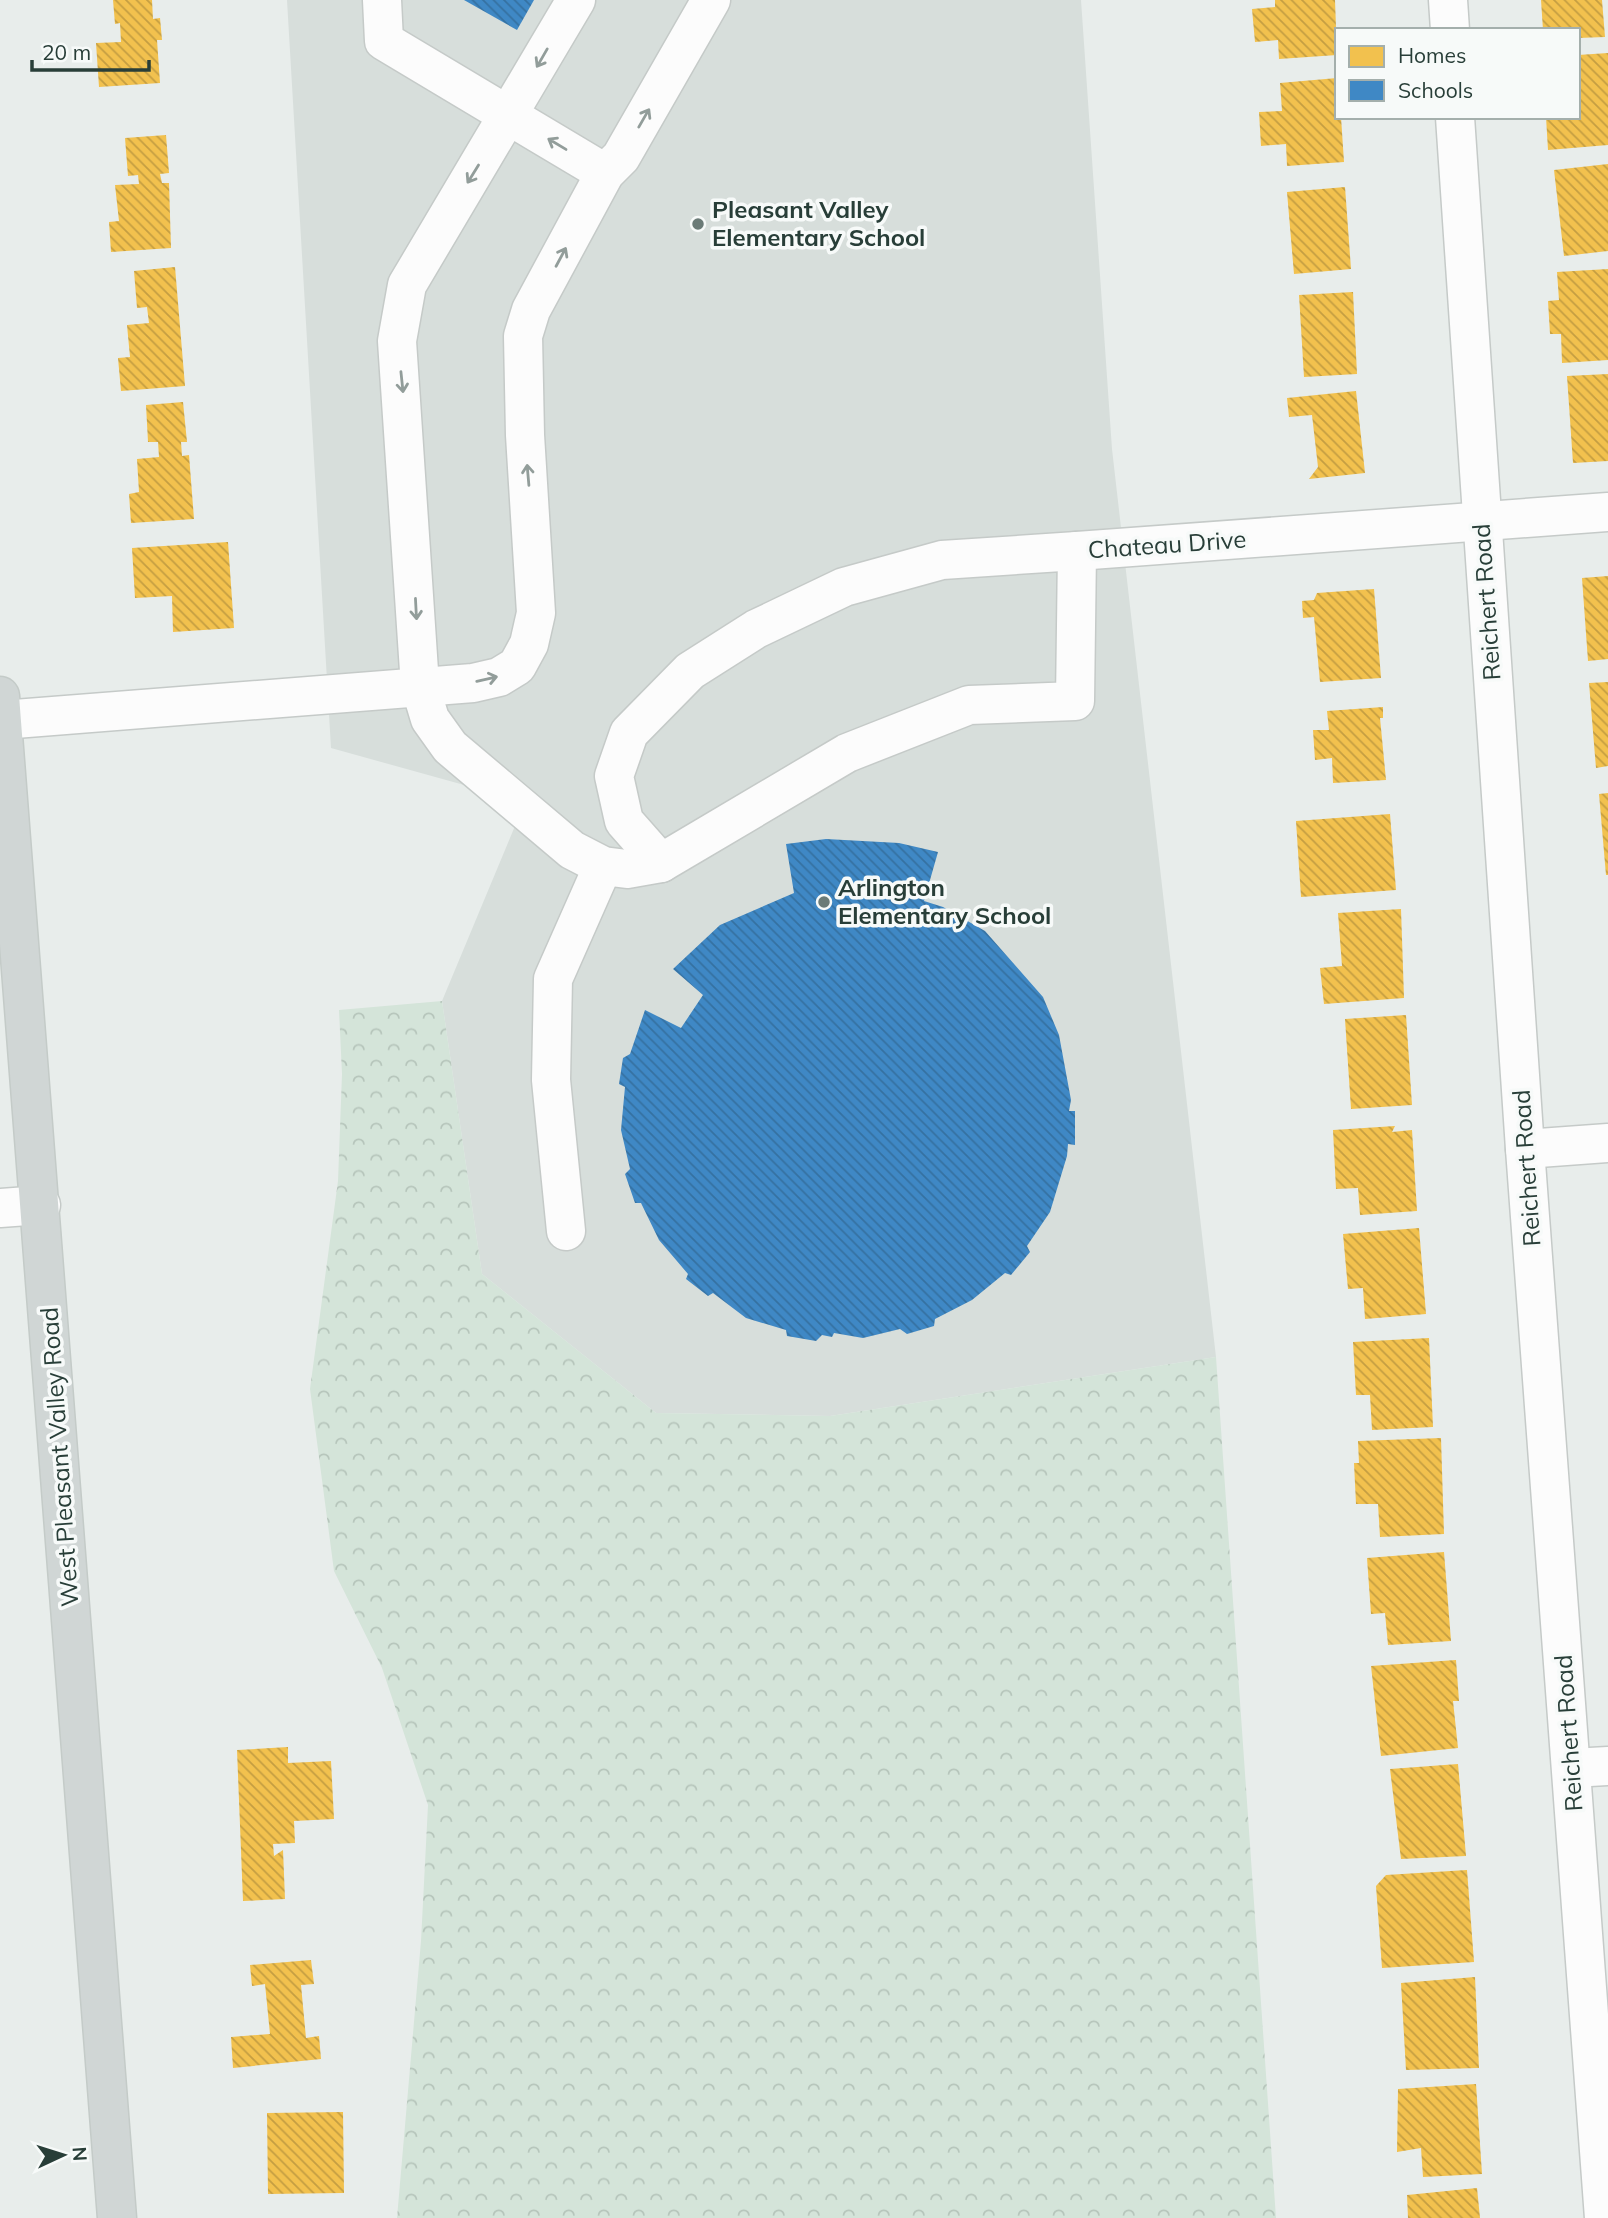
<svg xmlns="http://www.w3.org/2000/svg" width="1608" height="2218" viewBox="0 0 1608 2218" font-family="Mulish,sans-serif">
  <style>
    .built { fill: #d7dedb }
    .forest { fill: url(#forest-crowns) }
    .homes { fill: url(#homes-back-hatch) }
    .schools { fill: url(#schools-back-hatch) }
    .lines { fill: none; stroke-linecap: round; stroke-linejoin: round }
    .minor-casing { stroke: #c5cac8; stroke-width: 41 }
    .major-casing { stroke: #c4cbc8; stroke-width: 41 }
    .minor { stroke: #fcfcfc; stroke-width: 38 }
    .major { stroke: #d0d6d5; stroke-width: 38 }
    .oneway { stroke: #929d9a }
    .poi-dot { fill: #6b7b77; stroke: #f7faf9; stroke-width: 2.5 }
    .labels { text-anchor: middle; stroke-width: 7; stroke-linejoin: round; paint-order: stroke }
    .poi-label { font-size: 24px; font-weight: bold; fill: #283e38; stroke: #f7faf9; text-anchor: start }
    .street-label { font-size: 24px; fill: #283e38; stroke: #f7faf9 }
  </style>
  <defs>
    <pattern id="forest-crowns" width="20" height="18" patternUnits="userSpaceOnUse" patternTransform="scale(1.75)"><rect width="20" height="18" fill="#d4e4d9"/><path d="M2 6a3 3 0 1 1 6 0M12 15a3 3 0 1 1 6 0" fill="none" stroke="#b6c5bb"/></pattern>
    <pattern id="homes-back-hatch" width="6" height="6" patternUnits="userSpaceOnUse" patternTransform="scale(1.75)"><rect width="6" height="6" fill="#f2c14e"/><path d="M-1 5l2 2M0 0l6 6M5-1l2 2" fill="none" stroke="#c49e42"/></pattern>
    <pattern id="schools-back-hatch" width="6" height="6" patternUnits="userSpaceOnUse" patternTransform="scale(1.75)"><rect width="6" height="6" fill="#3f88c5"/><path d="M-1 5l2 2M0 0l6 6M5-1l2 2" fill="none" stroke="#3571a1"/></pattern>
  </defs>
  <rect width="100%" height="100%" fill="#e8edeb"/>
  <path class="built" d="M287,0H1081L1112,449L1216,1357L830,1416L656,1413L482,1274L442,1001L525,802L331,748Z"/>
  <path class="forest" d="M442,1001L482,1274L656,1413L830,1416L1216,1357L1276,2218H397L421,1941L428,1805L382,1668L334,1571L310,1389L338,1181L342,1074L339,1010Z"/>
  <g class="homes">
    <path d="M113,0H152L153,19L160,18L162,40H157L160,83L99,87L96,43L121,42L120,23L115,24Z"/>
    <path d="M1275,0H1335L1337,55L1279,59L1278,40L1255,42L1252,9L1275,7Z"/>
    <path d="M1541,0H1602L1605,37L1578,38V30H1543Z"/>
    <path d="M1608,53V145L1548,150L1546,117H1578V55Z"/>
    <path d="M1337,78V117H1341L1344,162L1287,166L1286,144L1261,146L1259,112L1282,111L1280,83Z"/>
    <path d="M166,135L169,173L160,174L162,183H169L171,248L111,252L109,222L119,221L115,185L139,184L138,175L128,176L125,138Z"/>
    <path d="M1608,164V251L1564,256L1554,170Z"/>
    <path d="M1345,187L1351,269L1294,274L1287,192Z"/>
    <path d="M175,267L185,386L121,391L118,358L130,357L127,325L149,323L147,307L137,308L134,271Z"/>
    <path d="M1608,269V360L1562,363L1561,334H1550L1548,301L1559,300L1557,272Z"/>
    <path d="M1353,292L1357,374L1304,377L1299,295Z"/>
    <path d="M1608,374V461L1573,463L1567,376Z"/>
    <path d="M1356,391L1365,473L1309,479L1318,467L1312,415L1289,417L1287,398Z"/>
    <path d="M183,402L187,442H181L182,456L189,455L194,519L131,523L129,494L139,492L137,459L159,457L158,442H148L146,405Z"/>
    <path d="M228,542L234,628L173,632L172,596L135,598L132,548Z"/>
    <path d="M1608,576V659L1588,661L1582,578Z"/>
    <path d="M1374,589L1381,678L1320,682L1314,617L1303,618L1302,601L1314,600L1317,593Z"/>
    <path d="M1608,682V766L1596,768L1589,683Z"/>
    <path d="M1383,707V718H1380L1386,780L1333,783L1332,758L1315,760L1313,730H1329L1327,711Z"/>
    <path d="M1608,793V875H1606L1599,794Z"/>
    <path d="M1390,814L1396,890L1301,897L1296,821Z"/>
    <path d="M1401,909L1404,998L1324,1004L1320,968L1342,966L1338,913Z"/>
    <path d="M1406,1015L1412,1105L1351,1109L1345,1019Z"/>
    <path d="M1395,1126L1392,1132L1412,1130L1417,1211L1360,1215L1358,1188L1336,1189L1333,1130Z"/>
    <path d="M1419,1228L1426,1314L1365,1319L1363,1288L1348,1289L1343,1234Z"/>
    <path d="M1429,1338L1433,1427L1372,1430L1370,1395H1356L1353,1342Z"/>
    <path d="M1441,1438L1444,1534L1380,1537L1378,1504H1356L1354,1463H1359L1358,1441Z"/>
    <path d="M1444,1552L1451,1641L1388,1645L1385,1613L1371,1614L1367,1558Z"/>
    <path d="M1456,1660L1459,1701H1453L1458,1748L1381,1756L1371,1666Z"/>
    <path d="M288,1747V1763L331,1761L334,1819L294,1821L295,1843L273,1844L274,1856L283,1850L285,1899L243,1901L237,1750Z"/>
    <path d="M1458,1764L1466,1856L1401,1859L1390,1769Z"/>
    <path d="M1467,1870L1474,1962L1382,1968L1376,1886L1386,1875Z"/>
    <path d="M311,1960L314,1984L301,1985L306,2038L319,2036L321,2059L233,2068L231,2037L270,2034L265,1984L252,1986L250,1965Z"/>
    <path d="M1475,1977L1479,2068L1406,2070L1401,1983Z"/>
    <path d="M1476,2084L1482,2174L1423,2177L1421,2148L1397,2152L1398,2089Z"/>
    <path d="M343,2112L344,2193L268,2194L267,2113Z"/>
    <path d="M1477,2188L1480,2218H1408L1407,2195Z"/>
  </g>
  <g class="schools">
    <path d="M464,0H534L517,30Z"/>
    <path d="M826,839L899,843L938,852L924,901L943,907L985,931L1043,997L1059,1035L1071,1100L1069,1111H1075V1145L1068,1144L1067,1156L1050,1212L1027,1246L1030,1252L1011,1275L1005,1273L972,1300L935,1319L934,1326L907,1334L900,1329L863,1338L834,1333L832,1337L822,1335L816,1341L787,1336L786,1330L746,1318L713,1293L708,1296L686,1279L688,1274L659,1240L641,1203H635L625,1174L630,1169L621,1130L625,1087L619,1084L623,1058L630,1054L645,1010L681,1028L703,995L673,969L720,925L794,893L786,844Z"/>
  </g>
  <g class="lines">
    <defs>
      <g id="minor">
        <path d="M382,0L384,41L605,173"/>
        <path d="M576,0L407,285L397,341L420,686L430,719L450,747L572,850L603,866L627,869L661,863L847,753L969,705L1075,701L1077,551L1608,512"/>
        <path d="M1448,0L1450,30"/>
        <path d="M1455,117L1525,1149L1604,2218"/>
        <path d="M2,720L473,683L499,677L517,666L529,644L536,613L525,435L523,336L531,310L605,173L621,157L711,0"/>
        <path d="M661,863L624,821L614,776L629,733L690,671L756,629L844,587L942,560L1077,551"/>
        <path d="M1525,1149L1608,1143"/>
        <path d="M0,1208L41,1205"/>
        <path d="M566,1231L551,1080L553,979L603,866"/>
        <path d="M1572,1768L1608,1766"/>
      </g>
      <path id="major" d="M0,696L117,2218"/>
    </defs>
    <use href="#minor" class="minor-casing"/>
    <use href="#major" class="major-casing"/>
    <use href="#minor" class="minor"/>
    <use href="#major" class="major"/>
  </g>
  <defs><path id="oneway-shaft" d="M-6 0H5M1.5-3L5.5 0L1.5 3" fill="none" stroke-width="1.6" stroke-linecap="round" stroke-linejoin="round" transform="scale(1.75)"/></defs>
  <g class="oneway">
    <use href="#oneway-shaft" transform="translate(542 58) rotate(120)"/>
    <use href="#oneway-shaft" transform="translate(644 118) rotate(-60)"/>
    <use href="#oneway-shaft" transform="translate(557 144) rotate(-149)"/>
    <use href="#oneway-shaft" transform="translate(473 174) rotate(122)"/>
    <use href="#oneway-shaft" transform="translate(561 257) rotate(-62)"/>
    <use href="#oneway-shaft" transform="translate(402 382) rotate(84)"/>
    <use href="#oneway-shaft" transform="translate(528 475) rotate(-95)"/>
    <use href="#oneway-shaft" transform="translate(416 609) rotate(87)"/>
    <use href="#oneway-shaft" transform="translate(487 679) rotate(-13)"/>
  </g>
  <g class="poi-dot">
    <circle cx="698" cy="224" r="7"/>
    <circle cx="824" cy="902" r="7"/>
  </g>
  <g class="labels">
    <g class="poi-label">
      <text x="712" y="218">Pleasant Valley<tspan x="712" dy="28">Elementary School</tspan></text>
      <text x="838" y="896">Arlington<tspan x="838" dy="28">Elementary School</tspan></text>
    </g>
    <g class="street-label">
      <text transform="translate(1167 545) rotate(-4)" y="8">Chateau Drive</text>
      <text transform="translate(1487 602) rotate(-94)" y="8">Reichert Road</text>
      <text transform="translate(1527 1168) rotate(-94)" y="8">Reichert Road</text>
      <text transform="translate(60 1457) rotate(-94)" y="8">West Pleasant Valley Road</text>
      <text transform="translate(1569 1733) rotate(-94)" y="8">Reichert Road</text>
    </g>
  </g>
  <rect x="1335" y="28" width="245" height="91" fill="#f7faf9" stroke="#a4afac" stroke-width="2"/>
  <rect x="1349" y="46" width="35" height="21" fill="#f2c14e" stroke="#a4afac" stroke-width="2"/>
  <text x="1398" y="63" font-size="21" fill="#283e38">Homes</text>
  <rect x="1349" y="80" width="35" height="21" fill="#3f88c5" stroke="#a4afac" stroke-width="2"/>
  <text x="1398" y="98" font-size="21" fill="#283e38">Schools</text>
  <g transform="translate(63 2155) rotate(86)" stroke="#f7faf9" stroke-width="5" paint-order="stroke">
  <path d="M0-5L12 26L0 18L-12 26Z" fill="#283e38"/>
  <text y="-10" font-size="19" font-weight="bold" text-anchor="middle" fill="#283e38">N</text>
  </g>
  <path d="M32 60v10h117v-10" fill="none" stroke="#283e38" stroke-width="3.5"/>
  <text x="42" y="60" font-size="21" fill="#283e38" stroke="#f7faf9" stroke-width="5" paint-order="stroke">20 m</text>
</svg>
